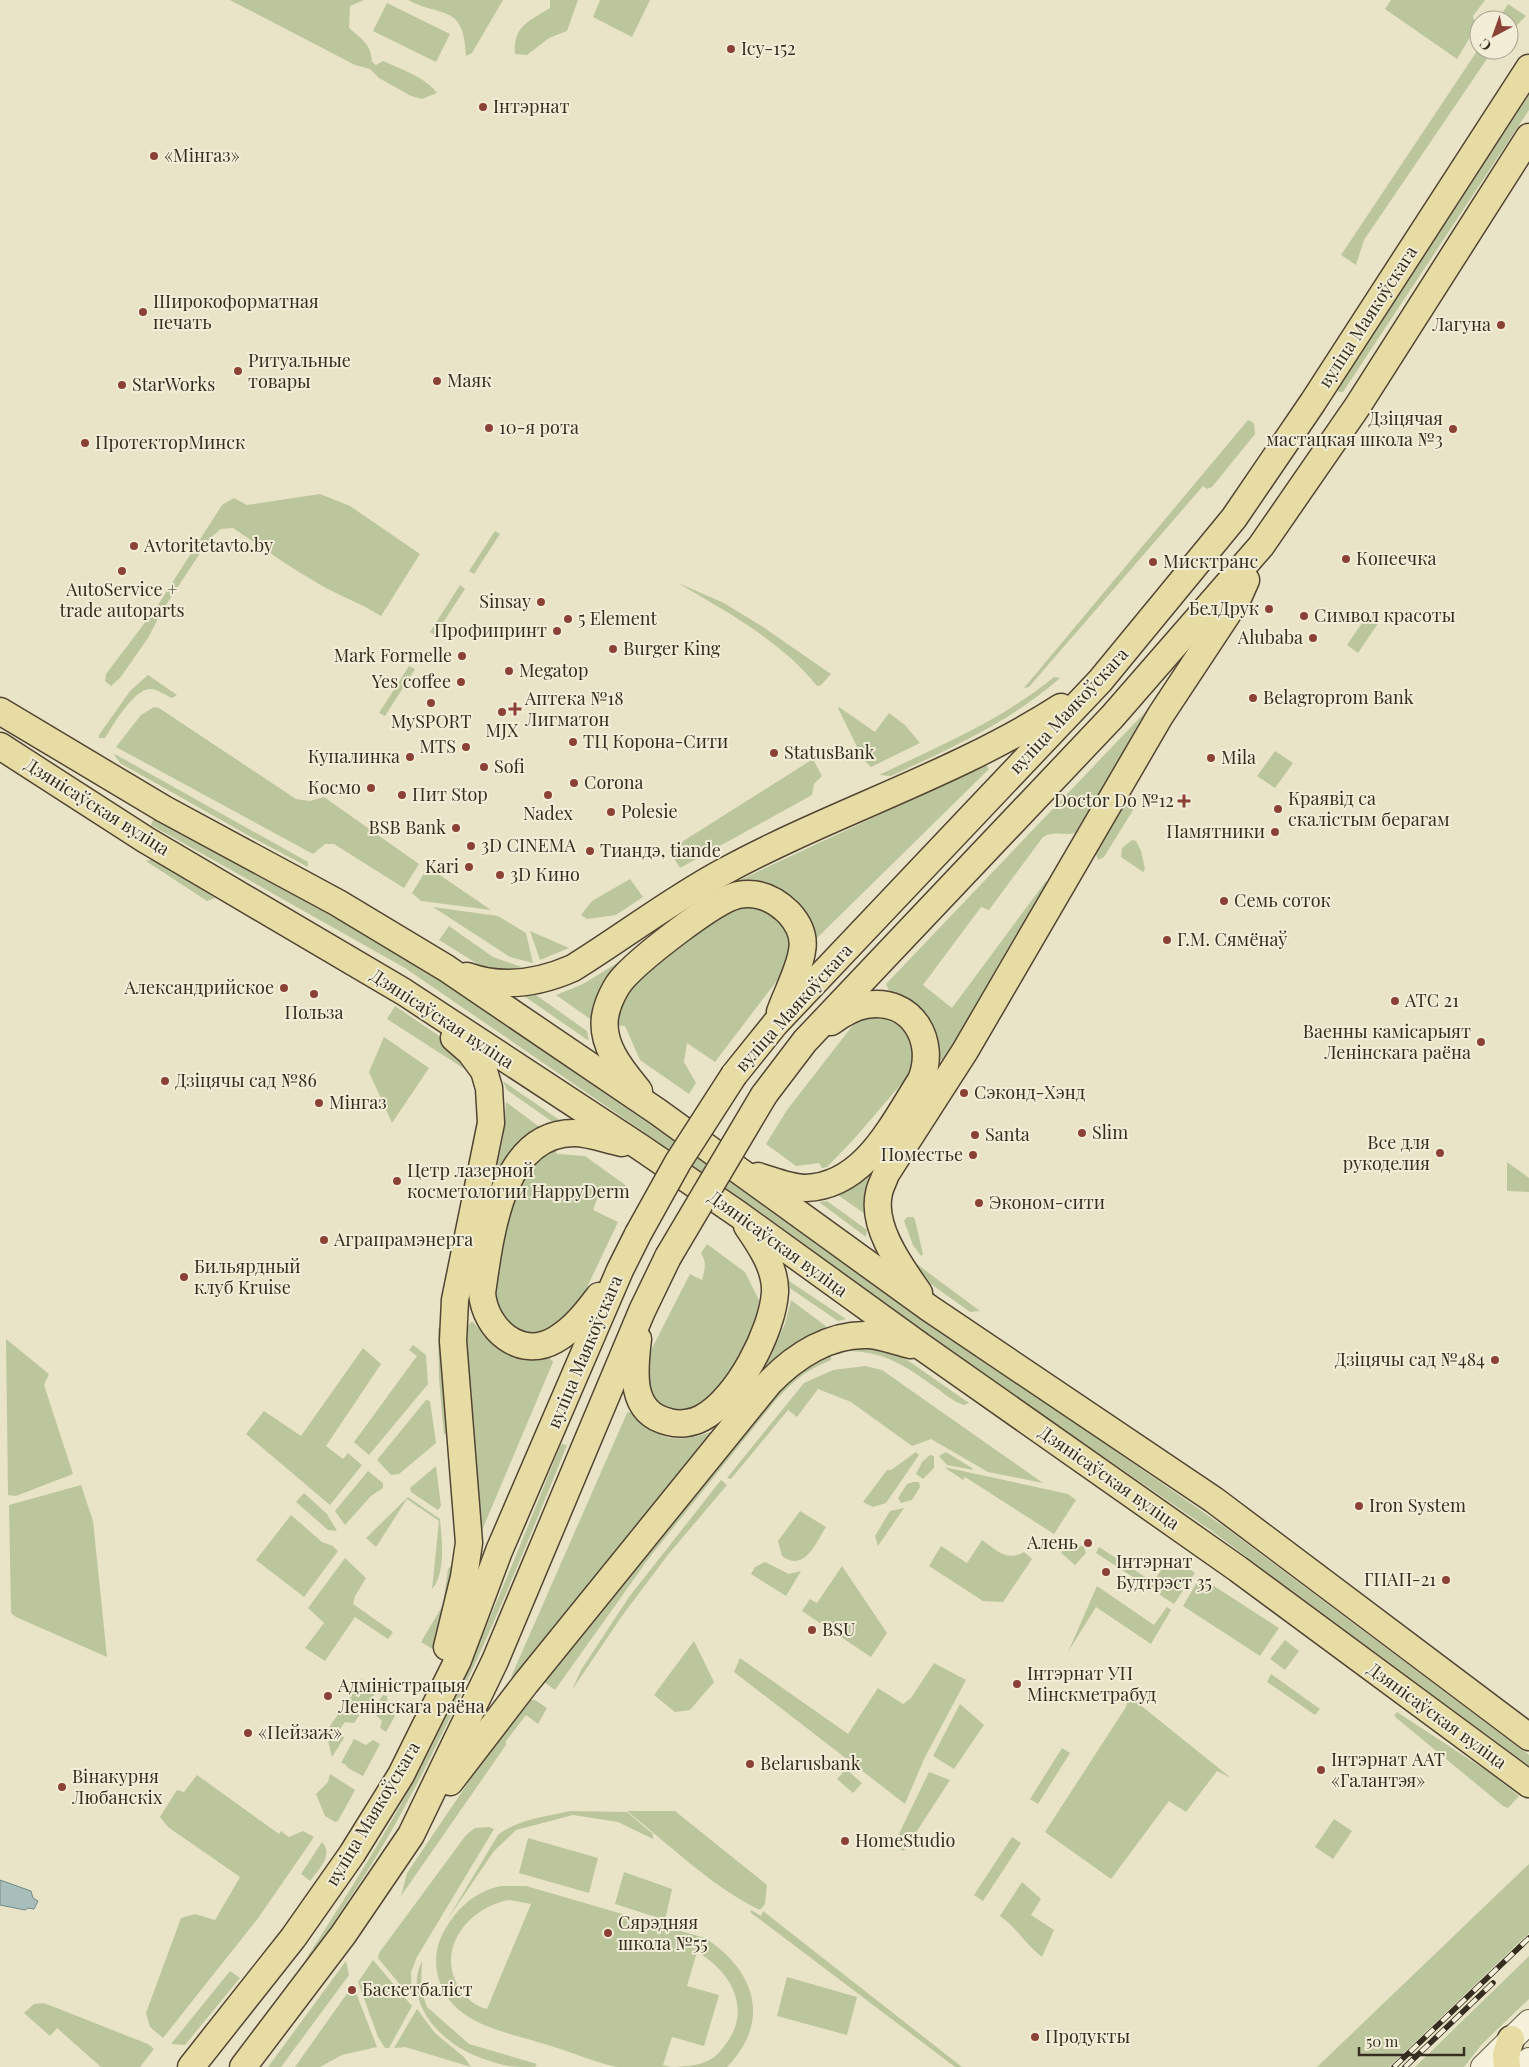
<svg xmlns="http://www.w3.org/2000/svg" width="1529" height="2067" viewBox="0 0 1529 2067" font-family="'Playfair Display',serif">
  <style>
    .green { fill: #bcc69d; fill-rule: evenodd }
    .water { fill: #a8beba; stroke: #708b88 }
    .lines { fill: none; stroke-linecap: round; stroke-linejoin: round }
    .secondary-casing { stroke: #655842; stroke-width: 26 }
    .primary-casing { stroke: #524533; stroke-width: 29 }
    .secondary { stroke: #f5f1da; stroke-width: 24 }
    .primary { stroke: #e8dca5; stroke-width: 26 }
    .rail-casing { stroke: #352e21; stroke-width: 5.5 }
    .rail { stroke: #f2edd7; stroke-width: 4; stroke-dasharray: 11; stroke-linecap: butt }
    .primary-bridge-casing { stroke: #524533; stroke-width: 29; stroke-linecap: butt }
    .primary-bridge { stroke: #e8dca5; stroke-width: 26 }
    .poi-dot { fill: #8b4136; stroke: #f2edd7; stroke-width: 2 }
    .labels { text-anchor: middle; stroke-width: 4; stroke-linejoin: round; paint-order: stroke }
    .poi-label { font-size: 18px; fill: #352e21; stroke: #f2edd7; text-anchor: start }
    .street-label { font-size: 18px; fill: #352e21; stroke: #f2edd7 }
  </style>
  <rect width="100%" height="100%" fill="#e9e4c8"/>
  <g class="green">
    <path d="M230,0H364L350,6L349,28C362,39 371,44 372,62L376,65L383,61C401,69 425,77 437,93L422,99L411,96L379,78L370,69L355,65Z"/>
    <path d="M408,0H503L472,53L466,56C464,3 442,18 408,0Z"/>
    <path d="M550,0H578L567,31L549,38L527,55L515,54C513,26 528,22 550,8Z"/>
    <path d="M600,0H650L632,37L593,17Z"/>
    <path d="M1391,0H1485L1473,16L1476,27L1457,59L1385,9Z"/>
    <path d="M387,3L450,34L436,62L373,31Z"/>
    <path d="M1508,4L1526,16L1509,33V20H1498Z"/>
    <path d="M1479,48V50H1493L1364,240L1356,265L1341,255Z"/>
    <path d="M1529,95V110L1343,392H1339L1336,388Z"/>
    <path d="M1248,420L1254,423L1255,434L1212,487L1207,489L1203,486L1029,687L1024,688Z"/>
    <path d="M320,494L350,506L420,554L381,616C361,603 339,596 319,584C289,567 261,547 233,528L221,529L210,538L162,611L148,638L120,678L111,686L105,681L106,674L156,608L222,505L234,498L247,505Z"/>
    <path d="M495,531L500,534L474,574L469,571Z"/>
    <path d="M678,583L724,603L763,627L831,674L821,685L817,686C781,641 727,612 678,583Z"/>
    <path d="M460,585L465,589L435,635L430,632Z"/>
    <path d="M1368,614L1379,622L1358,653L1347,645Z"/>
    <path d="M409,666L415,669L385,716L379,713Z"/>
    <path d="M148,675L177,695L172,698C165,695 157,689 150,689C134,689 113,725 105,738H99V735L130,691Z"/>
    <path d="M1054,677L1060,678C1010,722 951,748 891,776L879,775C939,746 1002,720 1054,677Z"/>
    <path d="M1151,706L1081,831C1068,838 1055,829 1043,837L989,910L981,907L923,985L952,1008L1046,881L1050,885L947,1059L938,1061C929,1021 931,1010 890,993L886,984Z"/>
    <path d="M154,707L159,708L296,799L310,801L324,797L419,864L404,888L334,844H325L313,854L116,747L141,715Z"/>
    <path d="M839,707L875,732L889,713L905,725L920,743L871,767L863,759L838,708Z"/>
    <path d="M1275,751L1293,763L1275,788L1257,776Z"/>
    <path d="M113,753L308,862V867L251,837L120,763Z"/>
    <path d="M813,759L822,776L814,784L812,795L680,868L669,850Z"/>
    <path d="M986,765L989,769L817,938L810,923L729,885Z"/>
    <path d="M1125,794L1130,799L1133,810L1104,857L1098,860L1095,851Z"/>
    <path d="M154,818L407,958L760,1200L992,1368L1074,1422L1226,1528L1529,1755V1766L1209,1529L912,1325L756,1209L405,968L151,825Z"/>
    <path d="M1132,840L1136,841L1141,851L1145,869L1143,872L1121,857L1122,848Z"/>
    <path d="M152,859L215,898L207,901L146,861Z"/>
    <path d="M428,867L491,910L421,901L412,893Z"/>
    <path d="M630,879L643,897L616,915L587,919L581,915L592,901Z"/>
    <path d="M743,905L769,910L790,932L791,962L715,1062L687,1043L684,1062L696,1083L689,1094L640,1060L625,1026L615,1025L624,993L658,963L730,909Z"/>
    <path d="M433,907L498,916L526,933L533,963L510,957Z"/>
    <path d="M449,926L493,957L530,970L531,975L484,968L439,940Z"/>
    <path d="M530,931L569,948L540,960Z"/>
    <path d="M627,957L598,993L593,1021L556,995L583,984Z"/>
    <path d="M536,995L587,1031L589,1041L524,996Z"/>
    <path d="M395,1006L457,1048L477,1077L387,1019Z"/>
    <path d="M882,1013L911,1028L916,1067L853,1140L827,1167L822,1168L819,1163L796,1166L766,1144L787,1110L853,1025L861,1018Z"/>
    <path d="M384,1037L429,1068L392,1123L369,1072Z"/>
    <path d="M503,1081L561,1121L554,1123L507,1090Z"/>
    <path d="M506,1102L541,1128L515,1146L495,1175L503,1138Z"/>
    <path d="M553,1147L557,1154L585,1156L628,1187L627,1195L611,1192L597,1199L593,1210L618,1222L572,1319L538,1339L502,1322L491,1290L510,1210L521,1176Z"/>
    <path d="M1507,1162L1529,1178V1192L1507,1191Z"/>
    <path d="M880,1163L868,1216L838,1195L850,1190Z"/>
    <path d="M827,1201L867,1230L866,1237L819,1202Z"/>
    <path d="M907,1217H913L915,1220L923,1254L921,1256L913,1245L904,1221Z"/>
    <path d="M889,1223H894L914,1262L980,1311L970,1312L917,1274Z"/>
    <path d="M707,1244L745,1272L759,1300L767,1301L739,1365L692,1416L657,1408L643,1372L650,1352L690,1274L702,1280C705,1269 707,1263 701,1253Z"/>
    <path d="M780,1275L846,1319L838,1321L781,1282Z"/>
    <path d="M791,1300L827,1327L828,1331C798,1337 781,1355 760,1376L785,1324Z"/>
    <path d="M472,1321C502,1353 504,1359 550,1358L553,1362L480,1535L466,1328Z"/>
    <path d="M438,1328L444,1332L447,1432L444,1435L439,1379Z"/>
    <path d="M6,1339L49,1374L44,1385L73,1474L16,1496L8,1495Z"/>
    <path d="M413,1345L426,1355L428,1384L369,1455L354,1442L417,1356L409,1350Z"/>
    <path d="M848,1347H881L903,1357L969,1403L964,1405C953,1402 944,1393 935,1387C905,1366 888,1353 850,1351Z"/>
    <path d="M363,1348L381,1364L326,1446L343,1459L348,1453L362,1465L330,1505L246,1434L264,1411L301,1436Z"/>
    <path d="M831,1353V1360C803,1372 796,1379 775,1401L649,1558L555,1690L544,1682L542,1677L741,1434L800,1368Z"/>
    <path d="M865,1366L882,1370L1043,1483L988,1472L931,1439L912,1446L851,1402L818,1389L797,1417L788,1410L731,1479L727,1478L804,1383L833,1370Z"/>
    <path d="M426,1400L430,1401L436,1443L399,1474L391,1475L377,1460Z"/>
    <path d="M632,1411C656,1441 675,1444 711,1432L713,1435L516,1681L511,1677L627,1413Z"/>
    <path d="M561,1444L567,1445C516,1572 463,1701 397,1821C370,1870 337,1917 306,1964V1959C353,1886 400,1812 438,1733C483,1639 522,1541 561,1444Z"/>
    <path d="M916,1452L919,1455L886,1503L873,1507L863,1502L887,1470H891Z"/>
    <path d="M946,1452L972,1468L973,1470L947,1465L939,1456Z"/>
    <path d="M930,1455L934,1456V1468L923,1479L916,1474L922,1462Z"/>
    <path d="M436,1466L441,1506L438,1510L411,1492L410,1488Z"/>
    <path d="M944,1467L1068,1494L1076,1500L1054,1534L965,1477L963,1480Z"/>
    <path d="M368,1471L383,1483V1488L371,1496L345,1525L335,1511Z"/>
    <path d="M721,1480L727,1485L667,1556L622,1616L572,1690L581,1670L629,1597Z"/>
    <path d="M913,1482H919L920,1487L912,1500L901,1503L898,1498L907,1484Z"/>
    <path d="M81,1485L93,1521L107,1657L16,1617L11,1613L9,1505Z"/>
    <path d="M304,1493L327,1514L337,1531L328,1530L296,1502Z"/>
    <path d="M408,1497L440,1519C442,1539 446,1573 432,1589L439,1521L407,1499L376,1547L366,1538Z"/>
    <path d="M904,1508L878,1546L875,1536L890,1511Z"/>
    <path d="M800,1511L826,1527C816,1543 804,1573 782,1556L778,1541Z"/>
    <path d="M291,1515L322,1542L333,1546L338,1551L304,1597L256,1560Z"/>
    <path d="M982,1540C996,1550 1007,1562 1024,1552L1032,1559L1003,1602L983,1601L929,1566L941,1546L967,1563Z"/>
    <path d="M1067,1545L1084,1546L1086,1553L1075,1565L1061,1553Z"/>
    <path d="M1099,1547L1153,1582L1171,1556L1195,1573L1174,1604L1096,1553Z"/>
    <path d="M345,1558L366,1578L355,1596L353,1604L393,1632L388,1639L355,1617L325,1661L305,1648L324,1623L308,1608Z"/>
    <path d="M456,1561L447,1619L434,1650L421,1642L443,1605L448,1569Z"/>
    <path d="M765,1562L789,1574L801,1571L786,1596L751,1574L755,1567Z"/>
    <path d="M842,1566L887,1633L871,1657L802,1611L810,1599L817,1603Z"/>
    <path d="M1200,1577L1279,1628L1260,1656L1183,1606Z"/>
    <path d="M1097,1586L1154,1625L1167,1607L1171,1610L1151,1644L1096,1607L1068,1652Z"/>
    <path d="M1285,1640L1299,1651L1285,1670L1270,1659Z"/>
    <path d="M694,1641L714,1682L690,1710L675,1712L654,1695Z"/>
    <path d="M740,1658L848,1734L878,1688L903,1704L911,1698L934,1663L966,1680L924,1759L905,1804L734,1672Z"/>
    <path d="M1271,1674L1320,1709L1315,1715L1267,1682Z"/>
    <path d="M362,1679L376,1692L354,1723L345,1722L339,1730L344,1738L332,1757L326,1732Z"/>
    <path d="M383,1695L387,1696L388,1708L395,1716L386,1732L380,1728L382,1721L372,1711Z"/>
    <path d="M1129,1696L1231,1778L1217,1771L1186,1812L1169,1801L1111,1879L1045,1832L1126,1707Z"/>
    <path d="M530,1700H535L547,1708L538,1724L526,1715L506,1741V1745L401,1896L407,1873L520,1706Z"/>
    <path d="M960,1704L984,1725L954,1769L933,1756Z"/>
    <path d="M1397,1712L1490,1773L1519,1796L1508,1808L1503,1806L1394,1716Z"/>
    <path d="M354,1739L366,1745L373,1740L380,1744L363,1776L348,1768L345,1764L341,1763Z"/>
    <path d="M1062,1748L1070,1753L1038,1804L1030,1799Z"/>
    <path d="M846,1769L862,1783L853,1793L837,1779Z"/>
    <path d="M929,1772L950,1780L904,1851L893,1846Z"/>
    <path d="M330,1774L355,1790L338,1821L335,1822L325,1816L316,1794L328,1782Z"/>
    <path d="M197,1775L279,1834L281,1831L289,1837L303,1831L314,1837L259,1917L163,2038L150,2027L146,2013L181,1918L195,1914L215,1920L240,1877L168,1827L160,1817L177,1790L184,1792Z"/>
    <path d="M570,1811L627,1812L653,1834V1839L618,1822L573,1815L516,1830L494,1851L447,1920L498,1835C518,1819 545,1817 570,1811Z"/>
    <path d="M627,1811H675L767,1885L765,1904L760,1910C715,1889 667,1843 627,1811Z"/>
    <path d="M1334,1819L1352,1831L1333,1859L1315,1847Z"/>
    <path d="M489,1827L494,1829L417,1957L411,1972L412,1999L378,1958L379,1953L466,1835L475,1828Z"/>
    <path d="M1012,1837L1021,1843L983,1901L974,1895Z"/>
    <path d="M528,1838L598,1858L589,1893L519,1873Z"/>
    <path d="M322,1842C334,1855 319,1869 310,1881L301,1874Z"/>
    <path d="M1529,1864V1933L1389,2067H1317Z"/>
    <path d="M624,1872L672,1889L665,1920L615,1904Z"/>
    <path d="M1022,1882L1041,1899L1031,1915L1054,1930L1042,1957C1025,1944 1017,1928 1000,1916Z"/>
    <path d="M501,1886H526L540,1890L705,1938C755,1970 772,2021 727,2067H675C685,2066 696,2066 705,2062C714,2059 720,2052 725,2045C753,2010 731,1971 697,1952L687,1986L719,1995L704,2046L672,2037L663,2065L671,2067C654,2067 634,2067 617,2067C594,2062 571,2052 548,2045C505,2031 447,2025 437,1972C435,1960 436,1947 442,1935C455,1910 473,1892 501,1886ZM510,1900L531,1904L487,2009C475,2006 467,1999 460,1989C434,1950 469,1906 510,1900Z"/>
    <path d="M751,1910L761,1916L763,1911L962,2067H955L750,1912Z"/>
    <path d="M1529,1956V1999L1482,2044L1464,2067H1415Z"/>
    <path d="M373,1960L412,2006L389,2048H385L378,2037L358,1982Z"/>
    <path d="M346,1961L349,1975L281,2067H268Z"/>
    <path d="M422,1961L421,1989L427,2007L469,2044L537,2064L535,2067C526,2067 516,2067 508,2066C495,2063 479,2058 467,2052C434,2035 404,1998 422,1961Z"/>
    <path d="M230,1971L240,1978L185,2045L171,2044Z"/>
    <path d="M787,1977L857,1997L847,2035L777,2016Z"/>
    <path d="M353,1985L377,2047L342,2055L320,2067H295Z"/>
    <path d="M44,2003L148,2044L154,2049L140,2067H101L57,2028L50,2036L24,2013L34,2004Z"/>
    <path d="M417,2009L435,2033L464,2057L471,2067L405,2047L394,2048Z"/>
  </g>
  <path class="water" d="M0,1880L31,1891L33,1898L38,1901L34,1909L28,1908L25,1910L0,1905Z"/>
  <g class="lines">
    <defs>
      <g id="secondary">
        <path d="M1483,2067L1529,2022"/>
        <path d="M1522,2067L1529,2060"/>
      </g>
      <g id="primary">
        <path d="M0,711L164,809L338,903L446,968L658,1112L929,1308L1214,1500L1529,1737"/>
        <path d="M0,746L146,840L404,992L640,1147L738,1214L922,1347L1238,1569L1529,1784"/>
        <path d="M467,976C503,989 539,983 573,968C623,937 671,900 723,872C833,812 955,775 1061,707"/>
        <path d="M734,1075L775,1024L1100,681L1234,518L1313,402L1529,68"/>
        <path d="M639,1091C622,1070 601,1046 605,1017C607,1004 615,986 625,976C643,957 714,900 738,895C758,891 775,899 789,913C799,924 805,936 802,951C799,971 787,992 780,1012"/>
        <path d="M764,1095L805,1041L1112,717L1261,546L1357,407L1529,137"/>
        <path d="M758,1176C774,1181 790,1188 806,1188C865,1186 893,1123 921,1080C937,1041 912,997 866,1005C853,1007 842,1014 831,1022"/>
        <path d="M919,1293C901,1267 871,1227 879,1193C880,1187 884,1180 886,1174L965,1051L1160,716L1238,598L1246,580"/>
        <path d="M599,1296C586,1313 574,1329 555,1340C520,1360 485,1329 482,1293C490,1239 500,1133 574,1133C589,1133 607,1140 622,1143"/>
        <path d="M638,1339C634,1371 629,1413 669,1422C680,1425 693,1423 702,1418C737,1400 773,1330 775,1292C776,1268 760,1245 747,1226"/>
        <path d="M447,1647L464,1577L469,1543L453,1341L455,1300L491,1123L489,1088L484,1071L470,1052L454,1038"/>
        <path d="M450,1782L526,1683L769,1383C795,1356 830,1333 869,1335C883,1336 898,1342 911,1345"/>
        <path d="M191,2067L293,1938L352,1854L401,1775L458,1660L499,1551L620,1270L638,1234"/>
        <path d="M243,2067L343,1935L411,1835L495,1661L642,1311L668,1257"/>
        <path d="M1507,2067L1506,2055L1511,2039"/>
      </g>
    </defs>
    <use href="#secondary" class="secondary-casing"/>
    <use href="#primary" class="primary-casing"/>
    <use href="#secondary" class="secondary"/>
    <use href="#primary" class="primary"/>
    <defs>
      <g id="rail">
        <path d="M1394,2067L1529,1938"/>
        <path d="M1405,2067L1493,1983"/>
      </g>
    </defs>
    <use href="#rail" class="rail-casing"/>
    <use href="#rail" class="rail"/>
    <defs>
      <g id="primary-bridge">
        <path d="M638,1234L678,1162L734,1075"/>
        <path d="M668,1257L764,1095"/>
      </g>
    </defs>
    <use href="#primary-bridge" class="primary-bridge-casing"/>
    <use href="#primary-bridge" class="primary-bridge"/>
  </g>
  <g class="poi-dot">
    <circle cx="731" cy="49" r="5"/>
    <circle cx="483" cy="107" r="5"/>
    <circle cx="154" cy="156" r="5"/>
    <circle cx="143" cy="312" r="5"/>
    <circle cx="1501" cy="325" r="5"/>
    <circle cx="238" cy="371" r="5"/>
    <circle cx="437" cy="381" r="5"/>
    <circle cx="122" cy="385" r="5"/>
    <circle cx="489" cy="428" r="5"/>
    <circle cx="1453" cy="429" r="5"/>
    <circle cx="85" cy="443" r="5"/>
    <circle cx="134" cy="546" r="5"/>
    <circle cx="1346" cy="559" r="5"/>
    <circle cx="1153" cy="562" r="5"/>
    <circle cx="122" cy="571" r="5"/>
    <circle cx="541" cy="602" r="5"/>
    <circle cx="1269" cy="609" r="5"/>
    <circle cx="1304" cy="616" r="5"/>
    <circle cx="568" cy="619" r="5"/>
    <circle cx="557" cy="631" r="5"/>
    <circle cx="1313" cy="638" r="5"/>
    <circle cx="613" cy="649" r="5"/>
    <circle cx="462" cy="656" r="5"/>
    <circle cx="509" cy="671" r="5"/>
    <circle cx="461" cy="682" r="5"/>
    <circle cx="1253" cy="698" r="5"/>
    <circle cx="431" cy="703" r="5"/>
    <path d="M512.5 701.5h5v5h5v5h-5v5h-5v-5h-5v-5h5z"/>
    <circle cx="502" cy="712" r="5"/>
    <circle cx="573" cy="742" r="5"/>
    <circle cx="466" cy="747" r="5"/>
    <circle cx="774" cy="753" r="5"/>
    <circle cx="410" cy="757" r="5"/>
    <circle cx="1211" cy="758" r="5"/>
    <circle cx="484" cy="767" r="5"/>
    <circle cx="574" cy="783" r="5"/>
    <circle cx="371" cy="788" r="5"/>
    <circle cx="402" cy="795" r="5"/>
    <circle cx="548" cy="795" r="5"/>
    <path d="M1181.5 793.5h5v5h5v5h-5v5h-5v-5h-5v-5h5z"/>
    <circle cx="1278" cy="809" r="5"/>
    <circle cx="611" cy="812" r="5"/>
    <circle cx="456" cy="828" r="5"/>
    <circle cx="1275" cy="832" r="5"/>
    <circle cx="471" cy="846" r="5"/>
    <circle cx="590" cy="851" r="5"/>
    <circle cx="469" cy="867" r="5"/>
    <circle cx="500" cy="875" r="5"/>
    <circle cx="1224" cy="901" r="5"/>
    <circle cx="1167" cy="940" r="5"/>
    <circle cx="284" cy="988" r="5"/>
    <circle cx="314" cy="994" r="5"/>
    <circle cx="1395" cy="1001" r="5"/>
    <circle cx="1481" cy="1042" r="5"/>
    <circle cx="165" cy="1081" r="5"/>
    <circle cx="964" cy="1093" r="5"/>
    <circle cx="319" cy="1103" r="5"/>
    <circle cx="1082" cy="1133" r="5"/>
    <circle cx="975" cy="1135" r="5"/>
    <circle cx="1440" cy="1153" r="5"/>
    <circle cx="973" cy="1155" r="5"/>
    <circle cx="397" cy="1181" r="5"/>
    <circle cx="979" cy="1203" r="5"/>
    <circle cx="324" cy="1240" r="5"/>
    <circle cx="184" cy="1277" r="5"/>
    <circle cx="1495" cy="1360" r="5"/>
    <circle cx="1359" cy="1506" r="5"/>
    <circle cx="1088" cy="1543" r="5"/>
    <circle cx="1106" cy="1572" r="5"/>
    <circle cx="1446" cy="1580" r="5"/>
    <circle cx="812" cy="1630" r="5"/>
    <circle cx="1017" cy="1684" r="5"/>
    <circle cx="328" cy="1696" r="5"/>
    <circle cx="248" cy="1733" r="5"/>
    <circle cx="750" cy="1764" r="5"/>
    <circle cx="1321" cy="1770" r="5"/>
    <circle cx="62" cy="1787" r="5"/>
    <circle cx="845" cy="1841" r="5"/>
    <circle cx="608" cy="1933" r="5"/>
    <circle cx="352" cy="1990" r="5"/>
    <circle cx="1035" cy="2037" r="5"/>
  </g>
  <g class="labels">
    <g class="poi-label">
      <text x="741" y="55">Ісу-152</text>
      <text x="493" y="113">Інтэрнат</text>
      <text x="164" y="162">«Мінгаз»</text>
      <text x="153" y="308">Широкоформатная<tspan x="153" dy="21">печать</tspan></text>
      <text x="1491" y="331" text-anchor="end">Лагуна</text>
      <text x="248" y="367">Ритуальные<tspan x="248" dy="21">товары</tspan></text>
      <text x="447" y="387">Маяк</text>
      <text x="132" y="391">StarWorks</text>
      <text x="1443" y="425" text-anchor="end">Дзіцячая<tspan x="1443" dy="21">мастацкая школа №3</tspan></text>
      <text x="499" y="434">10-я рота</text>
      <text x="95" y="449">ПротекторМинск</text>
      <text x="144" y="552">Avtoritetavto.by</text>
      <text x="1356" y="565">Копеечка</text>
      <text x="1163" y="568">Мисктранс</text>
      <text x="122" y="596" text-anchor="middle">AutoService +<tspan x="122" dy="21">trade autoparts</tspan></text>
      <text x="531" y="608" text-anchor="end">Sinsay</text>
      <text x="1259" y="615" text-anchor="end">БелДрук</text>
      <text x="1314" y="622">Символ красоты</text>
      <text x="578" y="625">5 Element</text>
      <text x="547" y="637" text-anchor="end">Профипринт</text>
      <text x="1303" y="644" text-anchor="end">Alubaba</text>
      <text x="623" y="655">Burger King</text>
      <text x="452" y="662" text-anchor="end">Mark Formelle</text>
      <text x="519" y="677">Megatop</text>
      <text x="451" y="688" text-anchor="end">Yes coffee</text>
      <text x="1263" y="704">Belagroprom Bank</text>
      <text x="525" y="705">Аптека №18<tspan x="525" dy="21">Лигматон</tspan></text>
      <text x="431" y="728" text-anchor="middle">MySPORT</text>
      <text x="502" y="737" text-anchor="middle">MJX</text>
      <text x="583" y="748">ТЦ Корона-Сити</text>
      <text x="456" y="753" text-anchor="end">MTS</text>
      <text x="784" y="759">StatusBank</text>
      <text x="400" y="763" text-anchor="end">Купалинка</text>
      <text x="1221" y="764">Mila</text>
      <text x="494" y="773">Sofi</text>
      <text x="584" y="789">Corona</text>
      <text x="361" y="794" text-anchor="end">Космо</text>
      <text x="412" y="801">Пит Stop</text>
      <text x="1288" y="805">Краявід са<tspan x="1288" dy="21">скалістым берагам</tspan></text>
      <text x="1174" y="807" text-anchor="end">Doctor Do №12</text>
      <text x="621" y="818">Polesie</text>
      <text x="548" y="820" text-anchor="middle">Nadex</text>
      <text x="446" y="834" text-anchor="end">BSB Bank</text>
      <text x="1265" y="838" text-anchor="end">Памятники</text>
      <text x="481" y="852">3D CINEMA</text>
      <text x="600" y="857">Тиандэ, tiande</text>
      <text x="459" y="873" text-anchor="end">Kari</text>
      <text x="510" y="881">3D Кино</text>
      <text x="1234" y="907">Семь соток</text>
      <text x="1177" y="946">Г.М. Сямёнаў</text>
      <text x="274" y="994" text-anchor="end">Александрийское</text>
      <text x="1405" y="1007">АТС 21</text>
      <text x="314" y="1019" text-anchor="middle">Польза</text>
      <text x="1471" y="1038" text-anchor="end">Ваенны камісарыят<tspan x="1471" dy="21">Ленінскага раёна</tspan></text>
      <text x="175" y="1087">Дзіцячы сад №86</text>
      <text x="974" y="1099">Сэконд-Хэнд</text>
      <text x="329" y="1109">Мінгаз</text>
      <text x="1092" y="1139">Slim</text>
      <text x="985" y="1141">Santa</text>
      <text x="1430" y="1149" text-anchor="end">Все для<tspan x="1430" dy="21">рукоделия</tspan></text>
      <text x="963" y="1161" text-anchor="end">Поместье</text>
      <text x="407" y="1177">Цетр лазерной<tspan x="407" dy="21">косметологии HappyDerm</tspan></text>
      <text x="989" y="1209">Эконом-сити</text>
      <text x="334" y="1246">Аграпрамэнерга</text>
      <text x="194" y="1273">Бильярдный<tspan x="194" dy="21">клуб Kruise</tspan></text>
      <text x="1485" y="1366" text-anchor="end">Дзіцячы сад №484</text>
      <text x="1369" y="1512">Iron System</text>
      <text x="1078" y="1549" text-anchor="end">Алень</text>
      <text x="1116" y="1568">Інтэрнат<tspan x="1116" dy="21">Будтрэст 35</tspan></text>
      <text x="1436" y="1586" text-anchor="end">ГПАП-21</text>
      <text x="822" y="1636">BSU</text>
      <text x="1027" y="1680">Інтэрнат УП<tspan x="1027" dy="21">Мінскметрабуд</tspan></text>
      <text x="338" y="1692">Адміністрацыя<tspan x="338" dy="21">Ленінскага раёна</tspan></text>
      <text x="258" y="1739">«Пейзаж»</text>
      <text x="1331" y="1766">Інтэрнат ААТ<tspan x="1331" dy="21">«Галантэя»</tspan></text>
      <text x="760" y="1770">Belarusbank</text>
      <text x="72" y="1783">Вінакурня<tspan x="72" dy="21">Любанскіх</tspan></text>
      <text x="855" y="1847">HomeStudio</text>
      <text x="618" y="1929">Сярэдняя<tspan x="618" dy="21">школа №55</tspan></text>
      <text x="362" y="1996">Баскетбаліст</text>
      <text x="1045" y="2043">Продукты</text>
    </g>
    <g class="street-label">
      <text transform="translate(1368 317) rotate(-57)" y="6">вуліца Маякоўскага</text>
      <text transform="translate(1069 711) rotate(-47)" y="6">вуліца Маякоўскага</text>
      <text transform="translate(97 807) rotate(32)" y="6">Дзянісаўская вуліца</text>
      <text transform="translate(794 1008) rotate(-48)" y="6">вуліца Маякоўскага</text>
      <text transform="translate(442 1019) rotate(33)" y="6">Дзянісаўская вуліца</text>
      <text transform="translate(778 1244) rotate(36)" y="6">Дзянісаўская вуліца</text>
      <text transform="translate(585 1352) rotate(-67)" y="6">вуліца Маякоўскага</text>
      <text transform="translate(1109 1478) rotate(35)" y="6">Дзянісаўская вуліца</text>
      <text transform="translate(1437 1716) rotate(36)" y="6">Дзянісаўская вуліца</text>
      <text transform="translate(373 1814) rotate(-59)" y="6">вуліца Маякоўскага</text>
    </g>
  </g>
  <g transform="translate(1494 35) rotate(221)"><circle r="24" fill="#f2edd7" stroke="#a6a18e"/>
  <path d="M0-4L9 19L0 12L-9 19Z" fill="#8b4136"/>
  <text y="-8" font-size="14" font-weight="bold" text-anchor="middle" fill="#352e21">С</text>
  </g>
  <path d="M1359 2047v8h105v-8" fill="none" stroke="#352e21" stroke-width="2.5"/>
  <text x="1366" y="2047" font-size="15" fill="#352e21" stroke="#f2edd7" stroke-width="4" paint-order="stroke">50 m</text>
</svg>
